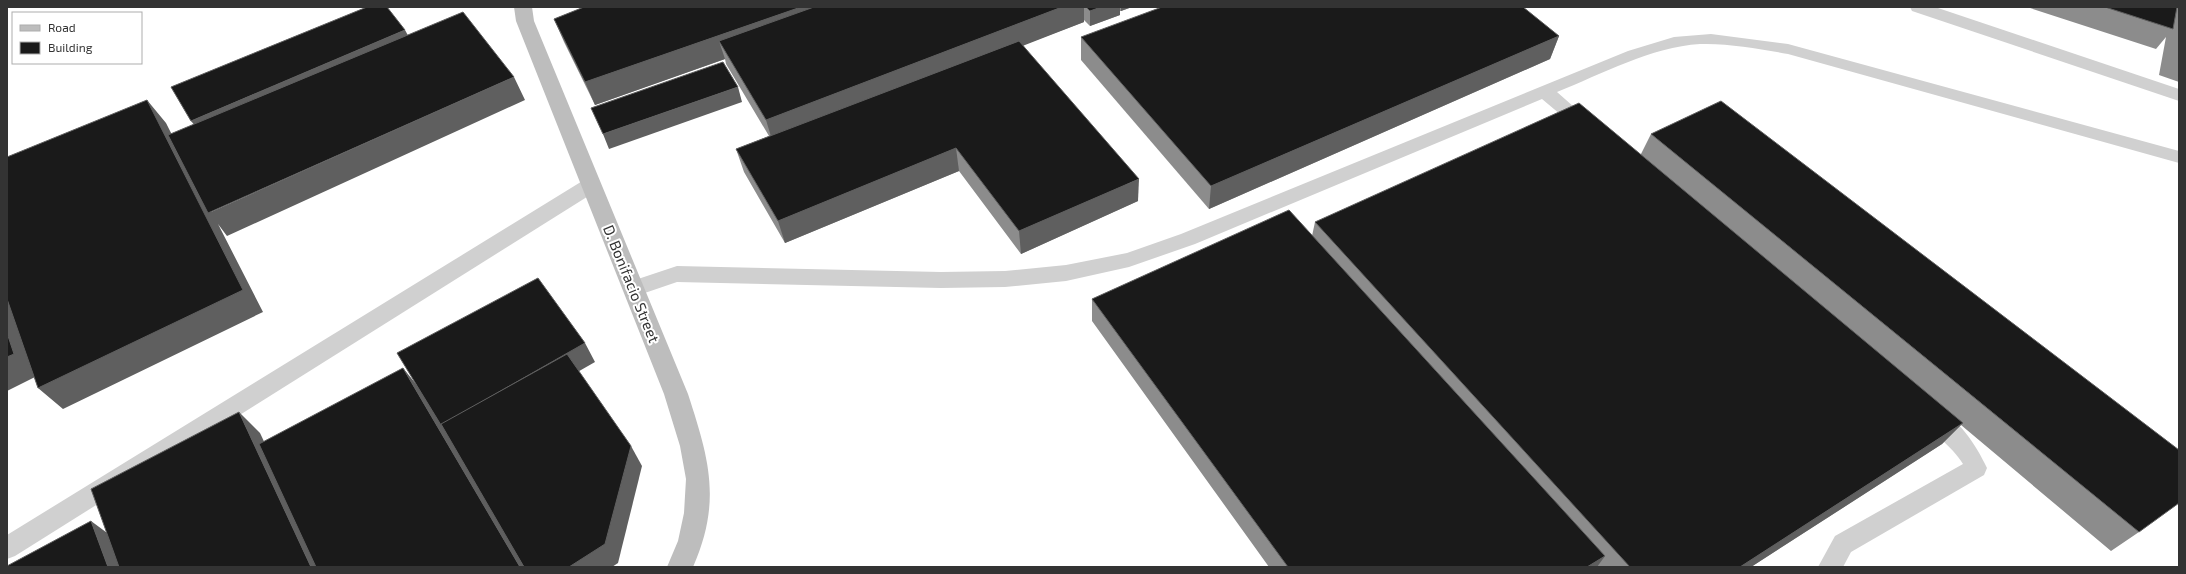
<svg xmlns="http://www.w3.org/2000/svg" width="2186" height="574" viewBox="0 0 2186 574" font-family="'Exo 2',sans-serif">
  <style>
    .lines { fill: none; stroke-linecap: round; stroke-linejoin: round }
    .lane { fill: #d0d0d0; fill-rule: evenodd }
    .secondary { fill: #bdbdbd; fill-rule: evenodd }
    .wall { fill: #8c8c8c }
    .shaded-wall { fill: #5f5f5f }
    .building { fill: #1a1a1a; stroke: #5f5f5f }
    .labels { text-anchor: middle; stroke-width: 4; stroke-linejoin: round; paint-order: stroke }
    .street-label { font-size: 15px; fill: #333; stroke: #fff }
  </style>
  <rect width="100%" height="100%" fill="#fff"/>
  <g class="lines">
    <g class="lane">
      <path d="M1910,7H1935L2179,89V101L1912,11Z"/>
      <path d="M1711,34L1788,44L2179,151V163L1788,54C1759,49 1729,43 1700,44C1651,47 1602,74 1557,92L1591,122L1594,126L1591,130L1585,132L1579,130L1542,99L1195,244L1129,267L1066,281L1005,287L941,288L677,282L633,297L626,295L623,289L626,283L677,266L941,272L1005,271L1066,265L1127,253L1181,234L1628,51L1674,37Z"/>
      <path d="M591,178L598,180L600,185L598,190L15,556L7,559V535L584,180Z"/>
      <path d="M1932,407C1958,416 1976,445 1987,468L1984,475L1851,552L1843,567H1818L1835,536L1963,464C1952,445 1929,432 1921,416L1924,410Z"/>
    </g>
    <path class="secondary" d="M514,7H532L534,21L688,394C709,459 722,501 693,567H667L678,541L684,513L686,479L680,446L664,394L516,21Z"/>
  </g>
  <g class="wall">
    <path d="M584,7H1132L1121,11H1120V15L1090,26L1084,20V22L1023,45L1138,201L1021,254L959,171L785,243L744,172L736,149L769,136L726,64L725,59L595,105L564,42L554,19Z"/>
    <path d="M2027,7H2179V82L2159,75L2166,37L2156,49Z"/>
    <path d="M1559,36L1550,59L1209,209L1081,60V37Z"/>
    <path d="M1651,134L2139,532L2111,551L1961,425L1942,444L1751,567H1599L1598,566L1597,567H1269L1092,321V299L1312,236L1315,222L1641,154Z"/>
  </g>
  <g class="shaded-wall">
    <path d="M801,7H834L719,41L725,59L595,105L585,82Z"/>
    <path d="M1062,7H1084V22L773,143L766,120Z"/>
    <path d="M1101,7H1120V15L1090,26V11Z"/>
    <path d="M1121,7H1132L1121,11Z"/>
    <path d="M405,30L416,50L207,140L191,121Z"/>
    <path d="M1559,36L1550,59L1209,209L1211,186Z"/>
    <path d="M514,77L525,100L227,236L218,224L263,312L63,409L38,388L147,100L166,123L211,212Z"/>
    <path d="M738,87L742,102L609,149L603,134Z"/>
    <path d="M956,148L959,171L785,243L778,221Z"/>
    <path d="M1139,179L1138,201L1021,254L1019,231Z"/>
    <path d="M7,282L39,375L7,391Z"/>
    <path d="M585,343L595,362L455,442L524,567H520L403,368L420,389Z"/>
    <path d="M239,412L260,433L323,567H311Z"/>
    <path d="M1963,423L1942,444L1751,567H1740Z"/>
    <path d="M631,446L642,466L618,563L612,567H569Z"/>
    <path d="M91,521L114,538L125,567H108Z"/>
    <path d="M1605,556L1597,567H1587Z"/>
  </g>
  <g class="building">
    <path d="M367,7H387L405,30L191,121L171,87Z"/>
    <path d="M584,7H801L585,82L554,19Z"/>
    <path d="M814,7H1062L766,120L719,41Z"/>
    <path d="M1086,7H1101L1090,11Z"/>
    <path d="M1162,7H1523L1559,36L1211,186L1081,37Z"/>
    <path d="M2105,7H2177L2173,29Z"/>
    <path d="M463,12L514,77L208,213L168,135Z"/>
    <path d="M1019,41L1139,179L1019,231L956,148L778,221L736,149Z"/>
    <path d="M723,62L738,87L603,134L591,108Z"/>
    <path d="M147,100L243,290L38,388L7,299V157Z"/>
    <path d="M1721,101L2179,450V503L2139,532L1651,134Z"/>
    <path d="M1579,103L1963,423L1740,567H1630L1315,222Z"/>
    <path d="M1289,210L1605,556L1587,567H1288L1092,299Z"/>
    <path d="M538,278L585,343L441,425L397,353Z"/>
    <path d="M7,333L14,354L7,357Z"/>
    <path d="M567,354L631,446L605,544L569,567H524L441,424Z"/>
    <path d="M403,368L520,567H316L259,444Z"/>
    <path d="M239,412L311,567H119L91,489Z"/>
    <path d="M91,521L108,567H7V566Z"/>
  </g>
  <g class="labels">
    <g class="street-label">
      <text transform="translate(631 284) rotate(68)" y="5">D. Bonifacio Street</text>
    </g>
  </g>
  <rect width="2186" height="574" fill="none" stroke="#333333" stroke-width="16"/>
  <rect x="12" y="12" width="130" height="52" fill="#ffffff" stroke="#adadad"/>
  <rect x="20" y="25" width="20" height="6" fill="#bdbdbd" stroke="#adadad"/>
  <text x="48" y="32" font-size="12" fill="#333333">Road</text>
  <rect x="20" y="42" width="20" height="12" fill="#1a1a1a" stroke="#adadad"/>
  <text x="48" y="52" font-size="12" fill="#333333">Building</text>
</svg>
